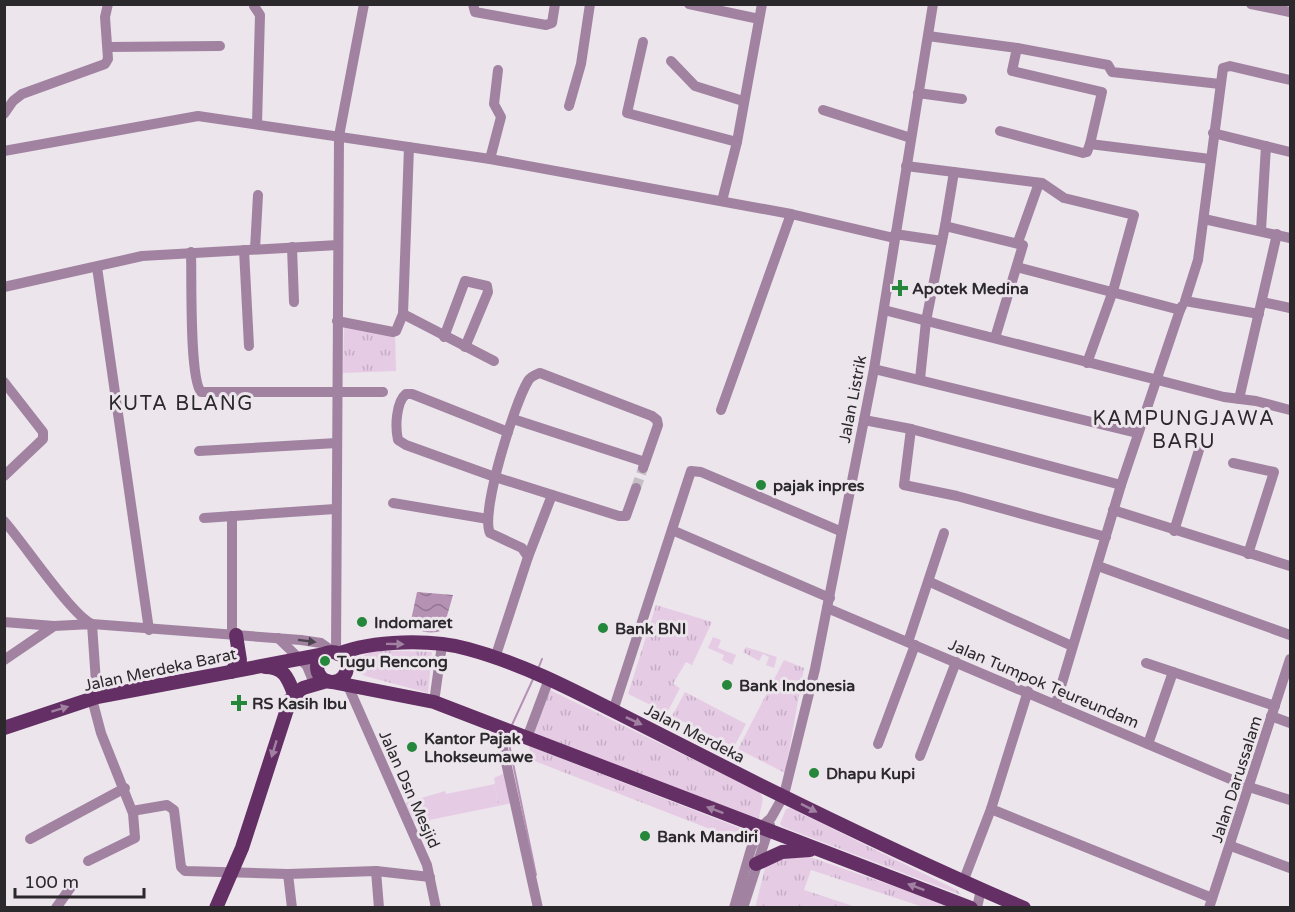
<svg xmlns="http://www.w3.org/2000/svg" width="1295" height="912" viewBox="0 0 1295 912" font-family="'Varela Round',sans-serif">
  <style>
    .grass { fill: url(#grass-tufts) }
    .pitch { fill: #e6cbe5 }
    .water { fill: url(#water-waves) }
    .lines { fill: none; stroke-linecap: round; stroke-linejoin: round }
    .stream { stroke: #b591b4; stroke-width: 2 }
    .minor-tunnel { stroke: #c5bfc5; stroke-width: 10; stroke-dasharray: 10 5; stroke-linecap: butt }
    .minor { stroke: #a183a1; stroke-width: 10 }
    .major { stroke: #642f64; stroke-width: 14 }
    .oneway { fill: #4e444e }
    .oneway2 { fill: #a181a1 }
    .poi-dot { fill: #25873b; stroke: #ece5ec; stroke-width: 2 }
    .labels { text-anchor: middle; stroke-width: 6; stroke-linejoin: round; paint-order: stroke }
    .poi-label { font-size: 16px; font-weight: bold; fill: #2b292b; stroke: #ece5ec; text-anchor: start }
    .street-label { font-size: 16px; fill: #2b292b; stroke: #ece5ec }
    .quarter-label { font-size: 20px; letter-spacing: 1.5px; fill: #2b292b; stroke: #ece5ec }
  </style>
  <defs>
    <pattern id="grass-tufts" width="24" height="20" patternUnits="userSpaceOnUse" patternTransform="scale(1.5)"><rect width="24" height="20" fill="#e6cbe5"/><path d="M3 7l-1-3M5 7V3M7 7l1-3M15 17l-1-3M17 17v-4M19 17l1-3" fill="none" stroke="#c5aec5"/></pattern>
    <pattern id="water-waves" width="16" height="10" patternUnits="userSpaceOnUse" patternTransform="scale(1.5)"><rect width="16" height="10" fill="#b591b4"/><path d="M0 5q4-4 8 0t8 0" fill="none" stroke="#937693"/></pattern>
  </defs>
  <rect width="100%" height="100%" fill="#ece5ec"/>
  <g class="grass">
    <path d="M344,325L395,335L396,371L343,373Z"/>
    <path d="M656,605L712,622L692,665L686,662L673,684L680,688L667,713L628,694Z"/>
    <path d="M713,637L721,640L718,648L736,655L732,665L722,660L724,655L708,648Z"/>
    <path d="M746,647L777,657L774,668L766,665L769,657L763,654L759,661L743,652Z"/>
    <path d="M373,650L432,652L428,693L365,676L358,672L356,660Z"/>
    <path d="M784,660L804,668L785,773L738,749Z"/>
    <path d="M550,690L760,792L763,799L757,826L534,734Z"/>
    <path d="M685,692L746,724L734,747L672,716Z"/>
    <path d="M529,746L750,832L746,843L532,760Z"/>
    <path d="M505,773L512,803L498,806L494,778Z"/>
    <path d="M790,808L957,890L961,895L783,827L780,824L786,809Z"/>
    <path d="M800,855L813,858L953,907H923L811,870L804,890L856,907L755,908L766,864L776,858Z"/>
  </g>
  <path class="pitch" d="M495,784L498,806L415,823L405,803L445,791L446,794Z"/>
  <path class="water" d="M417,592L453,595L443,630C432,635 418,632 410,625Z"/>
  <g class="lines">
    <g class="stream">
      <path d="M538,669L542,659"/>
      <path d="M511,727L534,677"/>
      <path d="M507,734L536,875"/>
    </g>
    <path class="minor-tunnel" d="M636,488L643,468"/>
    <g class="minor">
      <path d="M473,4L475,12L546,25L552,23L555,4"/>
      <path d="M689,4L759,19"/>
      <path d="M1251,4L1290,12"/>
      <path d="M254,6L260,15L257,124"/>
      <path d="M928,36L1017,48L1012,71L1102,92L1090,144"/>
      <path d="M643,42L627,113L737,142"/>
      <path d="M108,47L220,46"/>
      <path d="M1017,48L1108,65L1112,72L1220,84"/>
      <path d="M671,61L695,86L743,101"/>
      <path d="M918,93L962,99"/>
      <path d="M569,106L581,64L590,4"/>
      <path d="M823,110L911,138"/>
      <path d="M4,114L13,101L22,94L105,64L108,59L105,17L108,4"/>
      <path d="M1000,131L1083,153L1087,152L1090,144L1210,159"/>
      <path d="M1213,133L1290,152"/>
      <path d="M4,151L198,116L490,159L791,214L894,238"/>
      <path d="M490,159L501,117L494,104L498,70"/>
      <path d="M906,166L1042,183L1064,198L1134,215L1113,291L1087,363"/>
      <path d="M722,201L737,142L762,4"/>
      <path d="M1204,219L1290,238"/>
      <path d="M945,226L954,172"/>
      <path d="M1261,230L1266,146"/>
      <path d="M895,234L942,241"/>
      <path d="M1018,242L1039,183"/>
      <path d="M292,247L294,302"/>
      <path d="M255,249L258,195"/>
      <path d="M244,250L249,346"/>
      <path d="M191,252C192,276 189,378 201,392H383"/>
      <path d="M97,267L149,630"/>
      <path d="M1017,267L1180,310L1182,306"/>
      <path d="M4,287L142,256L338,245"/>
      <path d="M1262,302L1290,308"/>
      <path d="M884,310L1224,397L1256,401L1290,410"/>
      <path d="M403,314L494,361"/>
      <path d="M1259,314L1185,301L1198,260L1223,68L1230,66L1290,80"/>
      <path d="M337,321L393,332L396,331L403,314L409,147"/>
      <path d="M444,337L465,281L487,286L488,292L465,347"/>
      <path d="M874,369L1137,433"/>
      <path d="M920,379L926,321L945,226L1023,245L995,338"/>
      <path d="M4,382L43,432V439L4,476"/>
      <path d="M1239,399L1277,234"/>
      <path d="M721,410L791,214"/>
      <path d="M513,419L645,462"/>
      <path d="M864,420L911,429L1121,485"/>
      <path d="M911,429L904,485L957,496L1106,537"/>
      <path d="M508,432L412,394H406C396,402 395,427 398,440L406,445L495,477L619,516H626L636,488"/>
      <path d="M199,451L337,443"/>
      <path d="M1233,463L1274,472L1248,554"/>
      <path d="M393,503L488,519"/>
      <path d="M1113,510L1290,566"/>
      <path d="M232,516V634"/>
      <path d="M204,518L335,509"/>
      <path d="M4,521C23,542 72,616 92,624L301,640L321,643L334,652"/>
      <path d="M672,530L830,598"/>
      <path d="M1174,531L1199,450"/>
      <path d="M528,557L552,495"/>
      <path d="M1098,566L1290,635"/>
      <path d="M930,582L1072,646"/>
      <path d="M827,608L1249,787L1290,800"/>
      <path d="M4,622L54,626L92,624L97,697"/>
      <path d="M278,638L307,666L314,683"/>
      <path d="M908,642L944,533"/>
      <path d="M336,653L339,136L364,4"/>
      <path d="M495,658L528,557L522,548L490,533C480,512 515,402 528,381C531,376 535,375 540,373L652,416L657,420L658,425L643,468"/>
      <path d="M4,660L54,626"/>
      <path d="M1146,663L1275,706"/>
      <path d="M348,686L427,865L436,908"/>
      <path d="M1028,691L991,809L1212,898"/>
      <path d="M92,699L101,733L132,811L167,805L174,810L181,867L185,871L288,874L376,871L430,877"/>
      <path d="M434,702L442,645"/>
      <path d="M1056,703L1121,485L1180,310"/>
      <path d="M613,711L691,471L701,472L840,531"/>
      <path d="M1271,716L1290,723"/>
      <path d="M498,726L538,908"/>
      <path d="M527,738L549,679"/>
      <path d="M878,744L915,645"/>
      <path d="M1148,744L1173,672"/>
      <path d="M920,756L956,662"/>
      <path d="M30,839L125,788"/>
      <path d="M1231,846L1290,868"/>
      <path d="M88,861L135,838L133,813"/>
      <path d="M376,871L379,908"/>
      <path d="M288,874L292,908"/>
      <path d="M963,882L991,809"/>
      <path d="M56,908L73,884"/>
      <path d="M734,908L751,849L761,827L771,818L784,795L815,669L874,369L933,4"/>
      <path d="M743,908L770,825"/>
      <path d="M977,908L981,889"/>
      <path d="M1209,908L1290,659"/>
    </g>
    <g class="major">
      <circle cx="332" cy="667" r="15"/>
      <path d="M338,654C373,640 432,639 468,649C520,663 567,687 614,711C663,736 712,761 760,785C847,828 935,870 1024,908"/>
      <path d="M265,667C284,667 288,678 294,694"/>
      <path d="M231,672L240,660L236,635"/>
      <path d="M332,682L434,702L971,908"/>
      <path d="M4,728L97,697L325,654"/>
      <path d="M756,864L782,852L810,850"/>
      <path d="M216,908L242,848L290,700L303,688L327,681"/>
    </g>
  </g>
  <defs><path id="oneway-solid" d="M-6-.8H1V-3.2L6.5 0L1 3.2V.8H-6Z" transform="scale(1.5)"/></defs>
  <use class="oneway" href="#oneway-solid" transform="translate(307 641) rotate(7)"/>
  <g class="oneway2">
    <use href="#oneway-solid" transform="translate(395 644) rotate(1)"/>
    <use href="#oneway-solid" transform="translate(60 709) rotate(-17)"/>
    <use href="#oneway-solid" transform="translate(634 721) rotate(25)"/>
    <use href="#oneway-solid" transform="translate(274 749) rotate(107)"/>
    <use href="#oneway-solid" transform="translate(809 808) rotate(27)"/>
    <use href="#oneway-solid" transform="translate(715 810) rotate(-159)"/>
    <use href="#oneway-solid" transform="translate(916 887) rotate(-159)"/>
  </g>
  <g class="poi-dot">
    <path d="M897 279h6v6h6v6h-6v6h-6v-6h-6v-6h6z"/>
    <circle cx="761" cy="485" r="6"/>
    <circle cx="362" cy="622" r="6"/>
    <circle cx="603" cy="628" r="6"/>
    <circle cx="325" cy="661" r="6"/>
    <circle cx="727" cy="685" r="6"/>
    <path d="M236 694h6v6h6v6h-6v6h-6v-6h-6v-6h6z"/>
    <circle cx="412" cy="747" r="6"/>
    <circle cx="814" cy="773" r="6"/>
    <circle cx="645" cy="836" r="6"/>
  </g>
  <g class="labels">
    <g class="poi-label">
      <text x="912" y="294">Apotek Medina</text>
      <text x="773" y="491">pajak inpres</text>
      <text x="374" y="628">Indomaret</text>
      <text x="615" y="634">Bank BNI</text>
      <text x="337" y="667">Tugu Rencong</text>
      <text x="739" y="691">Bank Indonesia</text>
      <text x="252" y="709">RS Kasih Ibu</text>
      <text x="424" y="744">Kantor Pajak<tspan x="424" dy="18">Lhokseumawe</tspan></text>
      <text x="826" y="779">Dhapu Kupi</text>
      <text x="657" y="842">Bank Mandiri</text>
    </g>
    <g class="street-label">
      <text transform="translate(852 399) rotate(-79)" y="6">Jalan Listrik</text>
      <text transform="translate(160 669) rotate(-12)" y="6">Jalan Merdeka Barat</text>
      <text transform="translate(1044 683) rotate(23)" y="6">Jalan Tumpok Teureundam</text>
      <text transform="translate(695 733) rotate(27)" y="6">Jalan Merdeka</text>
      <text transform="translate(1236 779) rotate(-72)" y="6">Jalan Darussalam</text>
      <text transform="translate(410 789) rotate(66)" y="6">Jalan Dsn Mesjid</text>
    </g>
    <g class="quarter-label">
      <text x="181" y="410">KUTA BLANG</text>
      <text x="1184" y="425">KAMPUNGJAWA<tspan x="1184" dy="23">BARU</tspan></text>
    </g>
  </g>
  <rect width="1295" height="912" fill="none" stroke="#2b292b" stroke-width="12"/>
  <path d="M15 888v9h129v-9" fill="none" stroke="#2b292b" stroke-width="3"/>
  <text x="24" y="888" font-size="18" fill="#2b292b" stroke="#ece5ec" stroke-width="4.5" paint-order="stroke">100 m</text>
</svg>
